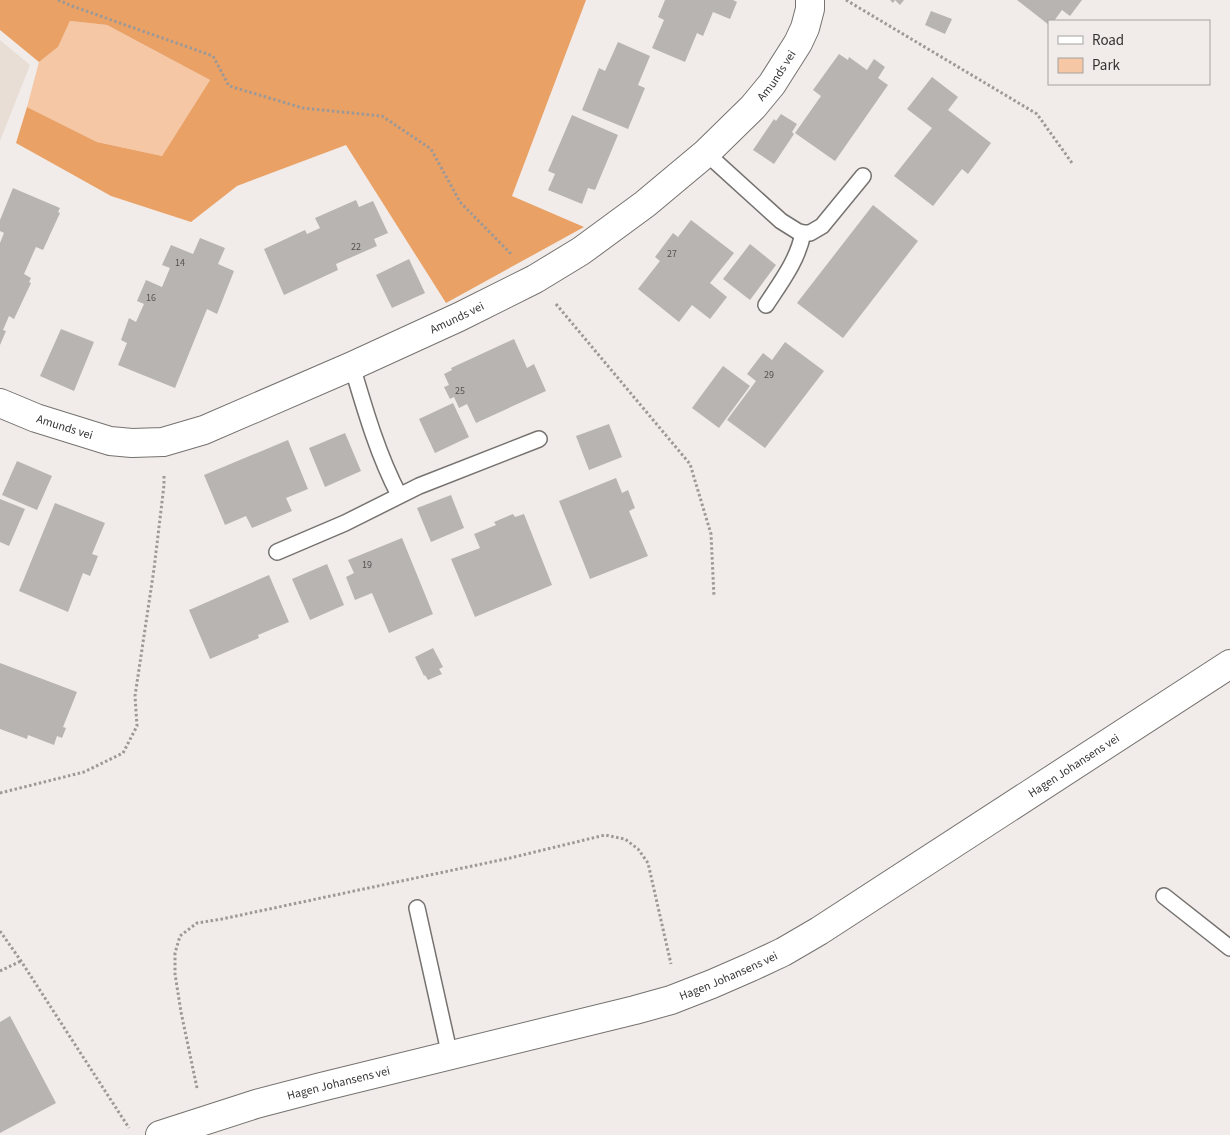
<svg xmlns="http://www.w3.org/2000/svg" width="1230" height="1135" viewBox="0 0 1230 1135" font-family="'Source Sans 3',sans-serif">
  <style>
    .built { fill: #e9ded6 }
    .green { fill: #f5c7a4 }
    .forest { fill: #eaa166 }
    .building { fill: #b8b4b1 }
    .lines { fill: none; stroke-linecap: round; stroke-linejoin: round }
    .service-casing { stroke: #75726f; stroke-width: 18 }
    .minor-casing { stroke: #75726f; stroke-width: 30 }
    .path { stroke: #9d9997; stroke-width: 3; stroke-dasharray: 2.5 2.5; stroke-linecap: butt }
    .service { stroke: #fff; stroke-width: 15 }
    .minor { stroke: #fff; stroke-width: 28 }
    .labels { text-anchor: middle; stroke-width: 4; stroke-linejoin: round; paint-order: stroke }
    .number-label { font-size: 10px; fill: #565352 }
    .street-label { font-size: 12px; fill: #353332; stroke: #f1ece9 }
  </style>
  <rect width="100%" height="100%" fill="#f1ece9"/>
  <path class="built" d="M0,40L30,65L0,141Z"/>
  <path class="green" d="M70,21L107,25L210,80L162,156L97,142L27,107L39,62L58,47Z"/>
  <path class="forest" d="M0,0H586L512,196L584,227L446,303L346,145L237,186L191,222L111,196L16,143L27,107L97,142L162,156L210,80L107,25L70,21L58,47L39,62L0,30Z"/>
  <g class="building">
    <path d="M665,0H733L737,2L730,19L713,12L703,36L697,33L685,62L652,48L664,20L658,17Z"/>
    <path d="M890,0H904L900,5L895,0L893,3Z"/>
    <path d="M1017,0H1082L1070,16L1062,10L1054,21H1049V25Z"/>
    <path d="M931,11L952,19L945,34L925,25Z"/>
    <path d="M618,42L650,56L638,85L645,88L628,129L582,110L599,68L605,71Z"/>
    <path d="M839,54L848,60L849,57L867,70L874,59L885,67L878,78L888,85L835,161L795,133L821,96L813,90Z"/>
    <path d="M932,77L958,97L948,110L991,143L968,174L962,169L933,206L894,176L932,128L907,109Z"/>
    <path d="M781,114L797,124L792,132L794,134L774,164L753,150L774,119L776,121Z"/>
    <path d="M572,115L618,135L595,190L588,188L582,204L548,190L555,174L548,171Z"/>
    <path d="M13,188L60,208L58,212L60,213L43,250L36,247L24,274L31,278L29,282L31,283L14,319L9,316L3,330L6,331L0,345V243L4,233L0,231V220Z"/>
    <path d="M356,200L359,207L373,201L388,233L374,239L377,246L336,264L338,270L284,295L264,249L305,230L307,234L320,228L315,218Z"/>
    <path d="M873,205L918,241L843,338L797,303Z"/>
    <path d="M691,220L734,253L710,283L727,297L710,319L692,305L679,322L638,289L660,261L655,257L673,233L678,237Z"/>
    <path d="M200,238L225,248L218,264L234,271L217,314L207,309L175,388L118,365L127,343L121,340L129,318L136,322L144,304L137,301L146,280L162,287L170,268L162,265L171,245L193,254Z"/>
    <path d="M750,244L776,265L750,300L723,279Z"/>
    <path d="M409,259L425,293L392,308L376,275Z"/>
    <path d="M61,329L94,342L74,391L40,376Z"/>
    <path d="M514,339L527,368L534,364L546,391L476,423L467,404L459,408L454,397L450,399L444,387L449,385L444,374L452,370L451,368Z"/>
    <path d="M785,342L824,371L765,448L727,420L756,381L747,374L763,353L772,360Z"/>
    <path d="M723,366L750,386L719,428L692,408Z"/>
    <path d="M453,403L469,437L435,453L419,419Z"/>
    <path d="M609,424L622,457L589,470L576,436Z"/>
    <path d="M345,433L361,471L325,487L309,448Z"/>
    <path d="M288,440L308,489L286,498L292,511L252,528L246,516L225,525L204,475Z"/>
    <path d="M17,461L52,476L37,510L2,495Z"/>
    <path d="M616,478L622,493L628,490L635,508L629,511L648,556L590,579L559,501Z"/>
    <path d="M451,495L464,528L431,542L417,508Z"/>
    <path d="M0,499L25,509L9,546L0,542Z"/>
    <path d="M55,503L105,523L92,554L98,556L90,576L83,573L68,612L19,591Z"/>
    <path d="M513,514L515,517L524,514L552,585L475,617L451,559L480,548L474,534L496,525L494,522Z"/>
    <path d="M402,538L433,614L389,633L372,593L355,600L346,577L354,573L348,560Z"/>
    <path d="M327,564L344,605L310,620L292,579Z"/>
    <path d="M269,575L289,622L258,635L259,638L210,659L189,610Z"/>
    <path d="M433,648L443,667L439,669L442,674L428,680L425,675L424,676L415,657Z"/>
    <path d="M0,663L77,692L63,727L66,728L62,738L57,736L54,745L28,735L27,739L0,729Z"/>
    <path d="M10,1016L56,1103L0,1133V1022Z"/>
  </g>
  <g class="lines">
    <defs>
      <g id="service">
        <path d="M706,153L781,221L797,231L803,233H810L822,226L863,176"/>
        <path d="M766,305C781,282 798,260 803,233"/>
        <path d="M352,366C365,410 378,455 399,495"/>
        <path d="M277,552L345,523L419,486L539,439"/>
        <path d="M1164,896L1230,948"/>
        <path d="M417,908L450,1056"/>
      </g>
      <g id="minor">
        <path id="s1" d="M0,403L36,418L110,441L132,443L163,442L204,430L352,366L459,317L535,279L581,251L645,204L706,153L753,107L772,84L798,43L805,28L810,9V0"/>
        <path id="s2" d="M160,1135L256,1104L321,1087L635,1010L671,1000L712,984L751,967L783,952L819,931L1230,664"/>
      </g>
    </defs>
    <use href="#service" class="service-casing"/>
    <use href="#minor" class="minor-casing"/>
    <g class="path">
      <path d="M58,0L72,6L213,56L229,86L303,108L382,116L431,149L460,202L512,255"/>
      <path d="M846,0L1037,114L1072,163"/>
      <path d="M556,304L690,464L711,534L714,597"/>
      <path d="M0,793L84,772L123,753L137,726L135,696L154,569L164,485V475"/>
      <path d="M0,931L21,961L129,1128"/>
      <path d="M0,971L21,961"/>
      <path d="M197,1088L181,1012L175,974V953L180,936L197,923L222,919L510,858L605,835L625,839L638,849L648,863L671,964"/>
    </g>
    <use href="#service" class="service"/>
    <use href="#minor" class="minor"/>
  </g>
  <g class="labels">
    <g class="number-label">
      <text x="356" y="250">22</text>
      <text x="672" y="257">27</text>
      <text x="180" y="266">14</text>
      <text x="151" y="301">16</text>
      <text x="769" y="378">29</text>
      <text x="460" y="394">25</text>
      <text x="367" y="568">19</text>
    </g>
    <g class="street-label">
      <text dy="4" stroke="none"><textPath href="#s1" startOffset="894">Amunds vei</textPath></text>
      <text dy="4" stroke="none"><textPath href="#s1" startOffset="489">Amunds vei</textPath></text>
      <text dy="4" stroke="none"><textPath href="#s1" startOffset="69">Amunds vei</textPath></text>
      <text dy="4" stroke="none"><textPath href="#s2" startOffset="996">Hagen Johansens vei</textPath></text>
      <text dy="4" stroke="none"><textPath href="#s2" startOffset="591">Hagen Johansens vei</textPath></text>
      <text dy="4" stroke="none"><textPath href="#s2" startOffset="186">Hagen Johansens vei</textPath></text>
    </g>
  </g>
  <rect x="1048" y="20" width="162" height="65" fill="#f1ece9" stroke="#a6a2a0"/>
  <rect x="1058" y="36" width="25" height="8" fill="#ffffff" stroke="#a6a2a0"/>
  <text x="1092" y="45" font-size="15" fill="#353332">Road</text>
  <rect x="1058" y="58" width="25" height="15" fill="#f5c7a4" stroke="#a6a2a0"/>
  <text x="1092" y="70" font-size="15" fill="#353332">Park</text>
</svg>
